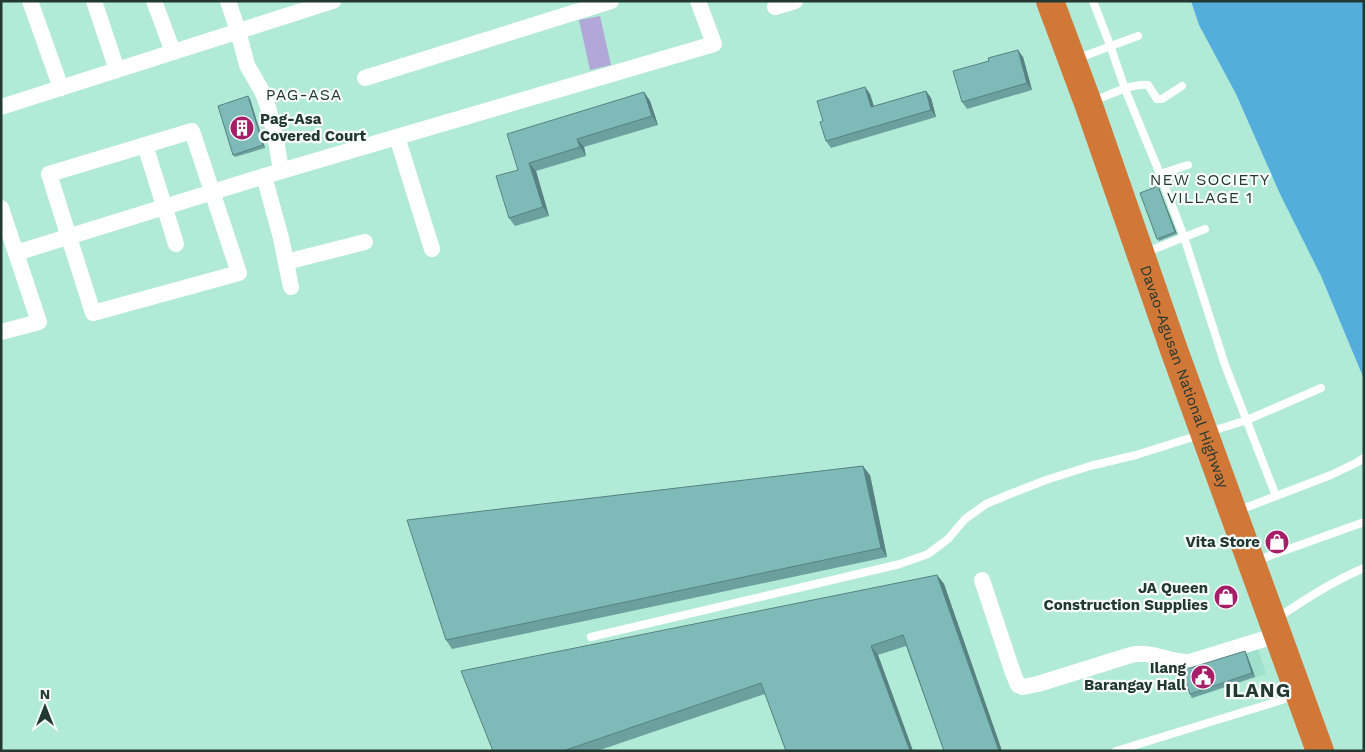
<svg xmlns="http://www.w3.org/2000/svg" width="1365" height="752" viewBox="0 0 1365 752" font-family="'Work Sans',sans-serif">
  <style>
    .built { fill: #9ee0cc }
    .green { fill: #b1a7d9 }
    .water { fill: #55addb }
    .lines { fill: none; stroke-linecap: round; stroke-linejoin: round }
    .lane { stroke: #fff; stroke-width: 8 }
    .street { stroke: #fff; stroke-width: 16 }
    .highway { stroke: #d17838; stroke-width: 28 }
    .wall { fill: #6ca09e }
    .shaded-wall { fill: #588281 }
    .building { fill: #7ebab8; stroke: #588281 }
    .labels { text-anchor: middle; stroke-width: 4.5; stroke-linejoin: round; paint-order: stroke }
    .poi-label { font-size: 15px; font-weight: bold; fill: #223932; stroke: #f9fefc; text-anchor: end }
    .street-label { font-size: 15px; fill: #223932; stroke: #f9fefc }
    .neighbourhood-label { font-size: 16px; letter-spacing: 1px; fill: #223932; stroke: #f9fefc }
    .district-label { font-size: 20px; font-weight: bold; letter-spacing: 1px; fill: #223932; stroke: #f9fefc }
  </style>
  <rect width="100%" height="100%" fill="#b2ead8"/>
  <path class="built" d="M1257,646L1266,674L1191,699L1182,671Z"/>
  <path class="green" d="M600,16L611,65L590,70L579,20Z"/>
  <path class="water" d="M1191,1H1364V379L1321,276L1280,194L1236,94L1199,25Z"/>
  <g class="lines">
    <g class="lane">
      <path d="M1093,1L1110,45L1125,89L1160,174L1184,237L1225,365L1276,496"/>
      <path d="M1076,59L1138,36"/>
      <path d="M1091,102C1107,96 1132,83 1148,85L1157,99H1162L1182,86"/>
      <path d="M1160,174L1188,165"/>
      <path d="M1144,253L1205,229"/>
      <path d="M1237,511L1331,475L1356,463L1364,458"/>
      <path d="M1255,561L1364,522"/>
      <path d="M1276,619C1304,600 1333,581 1364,568"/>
      <path d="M591,637L900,564L928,554L948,539L965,519L986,504L1010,494L1046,480L1090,466L1136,455L1247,420L1321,388"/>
      <path d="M1116,751L1295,696"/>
    </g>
    <g class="street">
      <path d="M30,1L61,88"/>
      <path d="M94,1L117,70"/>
      <path d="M154,1L173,52"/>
      <path d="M228,1L238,31L247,65L263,93L268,107L276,140L281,171"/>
      <path d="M775,7L795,1"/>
      <path d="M365,78L611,1"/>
      <path d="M1,107L333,1"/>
      <path d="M192,131L239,273L93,313L49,174Z"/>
      <path d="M397,137L432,249"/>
      <path d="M145,145L176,244"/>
      <path d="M264,176L281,238L291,287"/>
      <path d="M1,208L39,322L1,332"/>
      <path d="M16,253L281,171L714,44L698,1"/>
      <path d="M286,262L365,242"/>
      <path d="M982,580L1013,673L1018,685L1023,687L1038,684L1131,655C1153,650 1169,663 1190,662L1277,635"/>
    </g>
    <path class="highway" id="s1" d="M1050,1L1088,103L1174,350L1320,751"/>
  </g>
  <g class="wall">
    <path d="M1023,57L1032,90L967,109L962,102L989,61Z"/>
    <path d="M865,87L870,94L874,106L926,91L931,98L936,117L831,148L826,141Z"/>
    <path d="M644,92L650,101L658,125L584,147L586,156L536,171L549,216L515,226L509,218L518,170Z"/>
    <path d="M250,99L265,148L235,157L233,155Z"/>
    <path d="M1158,186L1159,188L1177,234L1159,241L1157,239Z"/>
    <path d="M870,475L887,557L452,649L446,640Z"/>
    <path d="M937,575L944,584L1002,751H944L906,646L878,655L913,751H786L765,694L597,751H493Z"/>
    <path d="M1247,655L1255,677L1192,698L1190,694V668Z"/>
  </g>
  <g class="shaded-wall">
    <path d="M1018,50L1023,57L1032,90L1027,83Z"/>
    <path d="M865,87L870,94L876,114L871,107Z"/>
    <path d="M926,91L931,98L936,117L931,110Z"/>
    <path d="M644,92L650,101L658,125L652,116Z"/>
    <path d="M248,96L250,99L265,148L263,145Z"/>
    <path d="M577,139L584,147L586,156L580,147Z"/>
    <path d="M529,163L536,171L549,216L543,207Z"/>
    <path d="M1158,186L1159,188L1177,234L1175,232Z"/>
    <path d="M863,466L870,475L887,557L881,548Z"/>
    <path d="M937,575L944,584L1002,751H999Z"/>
    <path d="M871,646L878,655L913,751H910Z"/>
    <path d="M1245,651L1247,655L1255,677L1252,673Z"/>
  </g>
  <g class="building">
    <path d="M1018,50L1027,83L962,102L953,71L989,61L988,58Z"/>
    <path d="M865,87L871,107L926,91L931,110L826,141L820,122L823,121L817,101Z"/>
    <path d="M644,92L652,116L577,139L580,147L529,163L543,207L509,218L496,176L518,170L507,134Z"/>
    <path d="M248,96L263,145L233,155L218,106Z"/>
    <path d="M1158,186L1175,232L1157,239L1140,193Z"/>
    <path d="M863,466L881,548L446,640L407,520Z"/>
    <path d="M937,575L999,751H944L903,635L871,646L910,751H786L761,683L563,751H493L461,671Z"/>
    <path d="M1245,651L1252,673L1190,694L1181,668H1190Z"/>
  </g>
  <defs>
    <symbol id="building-disc" viewBox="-11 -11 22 22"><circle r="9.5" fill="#a51e67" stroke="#f9fefc"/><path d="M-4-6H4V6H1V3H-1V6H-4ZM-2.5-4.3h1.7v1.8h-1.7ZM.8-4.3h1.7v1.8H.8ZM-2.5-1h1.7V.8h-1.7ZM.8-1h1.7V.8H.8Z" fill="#fff"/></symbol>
    <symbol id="shop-disc" viewBox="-11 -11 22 22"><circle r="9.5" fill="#a51e67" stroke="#f9fefc"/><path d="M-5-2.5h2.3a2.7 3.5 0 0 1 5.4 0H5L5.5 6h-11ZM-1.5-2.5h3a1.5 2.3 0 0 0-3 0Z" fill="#fff"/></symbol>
    <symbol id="civic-disc" viewBox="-11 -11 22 22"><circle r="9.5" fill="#a51e67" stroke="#f9fefc"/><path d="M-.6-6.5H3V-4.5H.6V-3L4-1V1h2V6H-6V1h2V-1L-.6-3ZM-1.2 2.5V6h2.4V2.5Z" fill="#fff"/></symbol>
  </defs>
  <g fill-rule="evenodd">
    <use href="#building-disc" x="228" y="114" width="28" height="28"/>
    <use href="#shop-disc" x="1263" y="528" width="28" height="28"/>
    <use href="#shop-disc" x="1212" y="583" width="28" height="28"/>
    <use href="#civic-disc" x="1189" y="663" width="28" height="28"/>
  </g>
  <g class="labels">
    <g class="poi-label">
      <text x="260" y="124" text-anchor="start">Pag-Asa<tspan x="260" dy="17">Covered Court</tspan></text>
      <text x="1260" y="547">Vita Store</text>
      <text x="1208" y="593">JA Queen<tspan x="1208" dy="17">Construction Supplies</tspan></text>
      <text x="1186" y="673">Ilang<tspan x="1186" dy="17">Barangay Hall</tspan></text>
    </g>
    <g class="street-label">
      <text dy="5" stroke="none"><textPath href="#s1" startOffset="399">Davao-Agusan National Highway</textPath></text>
    </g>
    <g class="neighbourhood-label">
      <text x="304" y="100">PAG-ASA</text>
      <text x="1210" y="185">NEW SOCIETY<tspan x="1210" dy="18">VILLAGE 1</tspan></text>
    </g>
    <g class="district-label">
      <text x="1258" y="697">ILANG</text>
    </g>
  </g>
  <rect width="1365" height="752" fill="none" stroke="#223932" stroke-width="5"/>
  <g transform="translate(45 707)" stroke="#f9fefc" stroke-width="4" paint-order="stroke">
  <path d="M0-4L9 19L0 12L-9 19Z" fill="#223932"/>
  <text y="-8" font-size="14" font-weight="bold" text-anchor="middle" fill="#223932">N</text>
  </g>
</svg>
